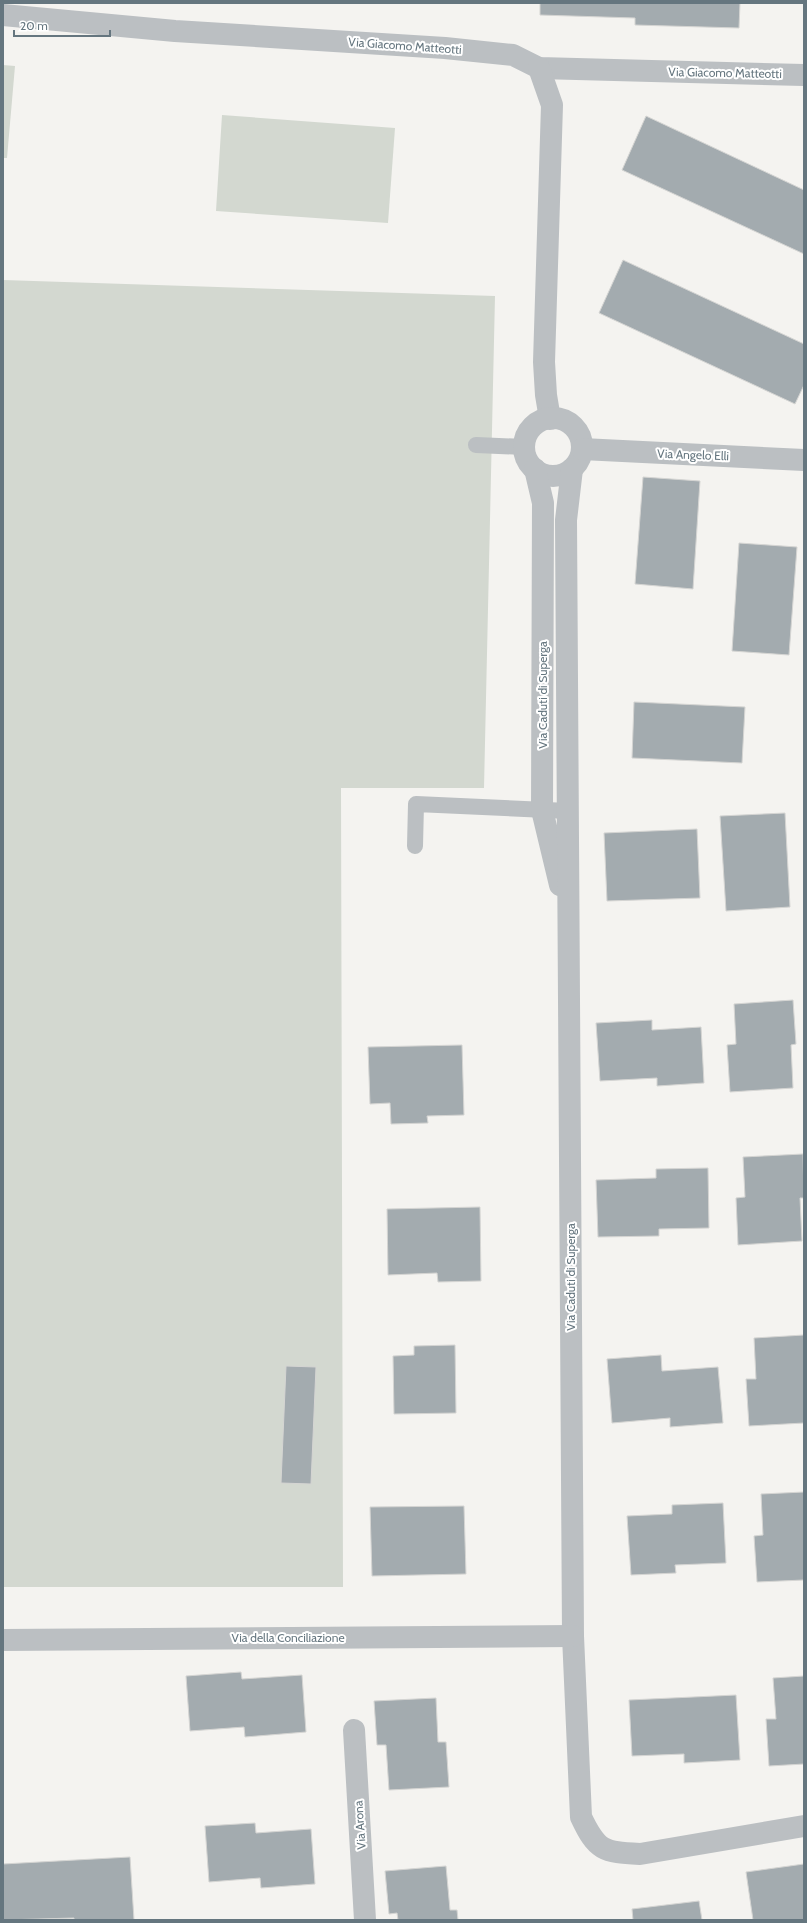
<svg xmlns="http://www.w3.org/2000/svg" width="807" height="1923" viewBox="0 0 807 1923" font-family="Cabin,sans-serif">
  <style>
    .green { fill: #d3d8d0 }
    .building { fill: #a3abaf; stroke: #d5d5d3 }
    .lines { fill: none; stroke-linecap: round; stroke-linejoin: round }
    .lane { stroke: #bbbfc2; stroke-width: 16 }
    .street { stroke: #bbbfc2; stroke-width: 22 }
    .labels { text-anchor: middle; stroke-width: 4; stroke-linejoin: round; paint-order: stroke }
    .street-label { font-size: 12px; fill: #65767f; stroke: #fff }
  </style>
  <rect width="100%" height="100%" fill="#f4f3f0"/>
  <g class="green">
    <path d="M3,65L15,66L7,158H3Z"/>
    <path d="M222,115L395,128L388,223L216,211Z"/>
    <path d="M3,280L495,296L484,788H341L343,1587H3Z"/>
  </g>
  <g class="building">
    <path d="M540,3H740L739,28L635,25V18L540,15Z"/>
    <path d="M646,116L804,190V254L622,170Z"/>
    <path d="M623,260L804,344V385L795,404L599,313Z"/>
    <path d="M643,477L700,481L693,589L635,584Z"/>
    <path d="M739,543L797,547L789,655L732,651Z"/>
    <path d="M634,702L745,707L742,763L632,758Z"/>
    <path d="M785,813L790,907L726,911L720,816Z"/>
    <path d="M697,829L700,898L607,901L604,833Z"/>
    <path d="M793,1000L796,1044L791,1045L793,1088L730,1092L727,1045L736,1044L734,1004Z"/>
    <path d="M652,1020V1030L701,1027L704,1083L657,1086V1078L600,1081L596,1023Z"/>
    <path d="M462,1045L464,1115L427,1116L428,1123L391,1124L390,1103L370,1104L368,1047Z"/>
    <path d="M803,1154L804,1198H800L802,1241L738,1245L736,1198L745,1197L743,1157Z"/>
    <path d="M708,1168L709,1228L659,1229V1236L598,1237L596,1180L656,1178V1169Z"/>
    <path d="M480,1207L481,1281L438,1282L437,1273L388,1275L387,1209Z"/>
    <path d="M804,1335V1423L749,1426L746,1379H756L754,1338Z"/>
    <path d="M455,1345L456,1413L394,1414L393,1356L414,1355V1346Z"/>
    <path d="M661,1355L662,1371L718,1367L723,1423L670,1427V1418L612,1423L607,1359Z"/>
    <path d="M286,1366L316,1367L311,1484L281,1483Z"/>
    <path d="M804,1492V1580L757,1582L754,1536L763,1535L761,1494Z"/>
    <path d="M723,1503L726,1563L675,1565L676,1573L631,1575L627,1516L672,1514V1505Z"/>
    <path d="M464,1506L466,1574L372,1576L370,1507Z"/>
    <path d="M241,1672L242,1679L302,1675L306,1732L245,1737L244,1727L190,1731L186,1676Z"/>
    <path d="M804,1676V1764L769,1766L766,1719H776L773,1678Z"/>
    <path d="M736,1695L740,1760L684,1763V1754L632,1756L629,1700Z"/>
    <path d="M436,1698L438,1742H446L449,1787L389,1790L386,1745H377L374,1701Z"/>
    <path d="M255,1823L256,1833L311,1829L315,1884L261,1888L260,1878L209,1882L205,1826Z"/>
    <path d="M130,1857L134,1920H74V1918L3,1920V1864Z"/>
    <path d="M804,1864V1920H753L746,1872Z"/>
    <path d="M446,1866L450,1910H457L458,1920H398L397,1913L389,1914L385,1871Z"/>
    <path d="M699,1901L702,1920H633L632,1909Z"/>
  </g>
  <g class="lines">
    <g class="lane">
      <path d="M476,445L525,447"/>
      <path d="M415,846L416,804L568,811"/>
    </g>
    <g class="street">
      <path d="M3,15L175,31L445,48L513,55L539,68L804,75"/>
      <path d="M539,68L552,105L544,362L546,395L550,419"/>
      <circle cx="553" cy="447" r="29"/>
      <path d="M582,449L804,460"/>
      <path d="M535,469L543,503L542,810L560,885"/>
      <path d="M572,469L566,520L573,1636L581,1817C597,1851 603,1852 640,1854L804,1826"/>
      <path d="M3,1640L573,1636"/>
      <path d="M354,1730L365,1920"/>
    </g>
  </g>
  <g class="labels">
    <g class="street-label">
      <text transform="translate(405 46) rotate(4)" y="4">Via Giacomo Matteotti</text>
      <text transform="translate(725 73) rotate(1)" y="4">Via Giacomo Matteotti</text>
      <text transform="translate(693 455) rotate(2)" y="4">Via Angelo Elli</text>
      <text transform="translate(543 695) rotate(-90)" y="4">Via Caduti di Superga</text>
      <text transform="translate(571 1277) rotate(-90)" y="4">Via Caduti di Superga</text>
      <text x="288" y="1642">Via della Conciliazione</text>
      <text transform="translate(360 1825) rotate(-94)" y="4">Via Arona</text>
    </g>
  </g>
  <rect width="807" height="1923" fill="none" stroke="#65767f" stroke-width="8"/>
  <path d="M14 30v6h96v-6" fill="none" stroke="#65767f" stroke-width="2"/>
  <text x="20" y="30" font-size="12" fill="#65767f" stroke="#ffffff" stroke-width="3" paint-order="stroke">20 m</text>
</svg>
